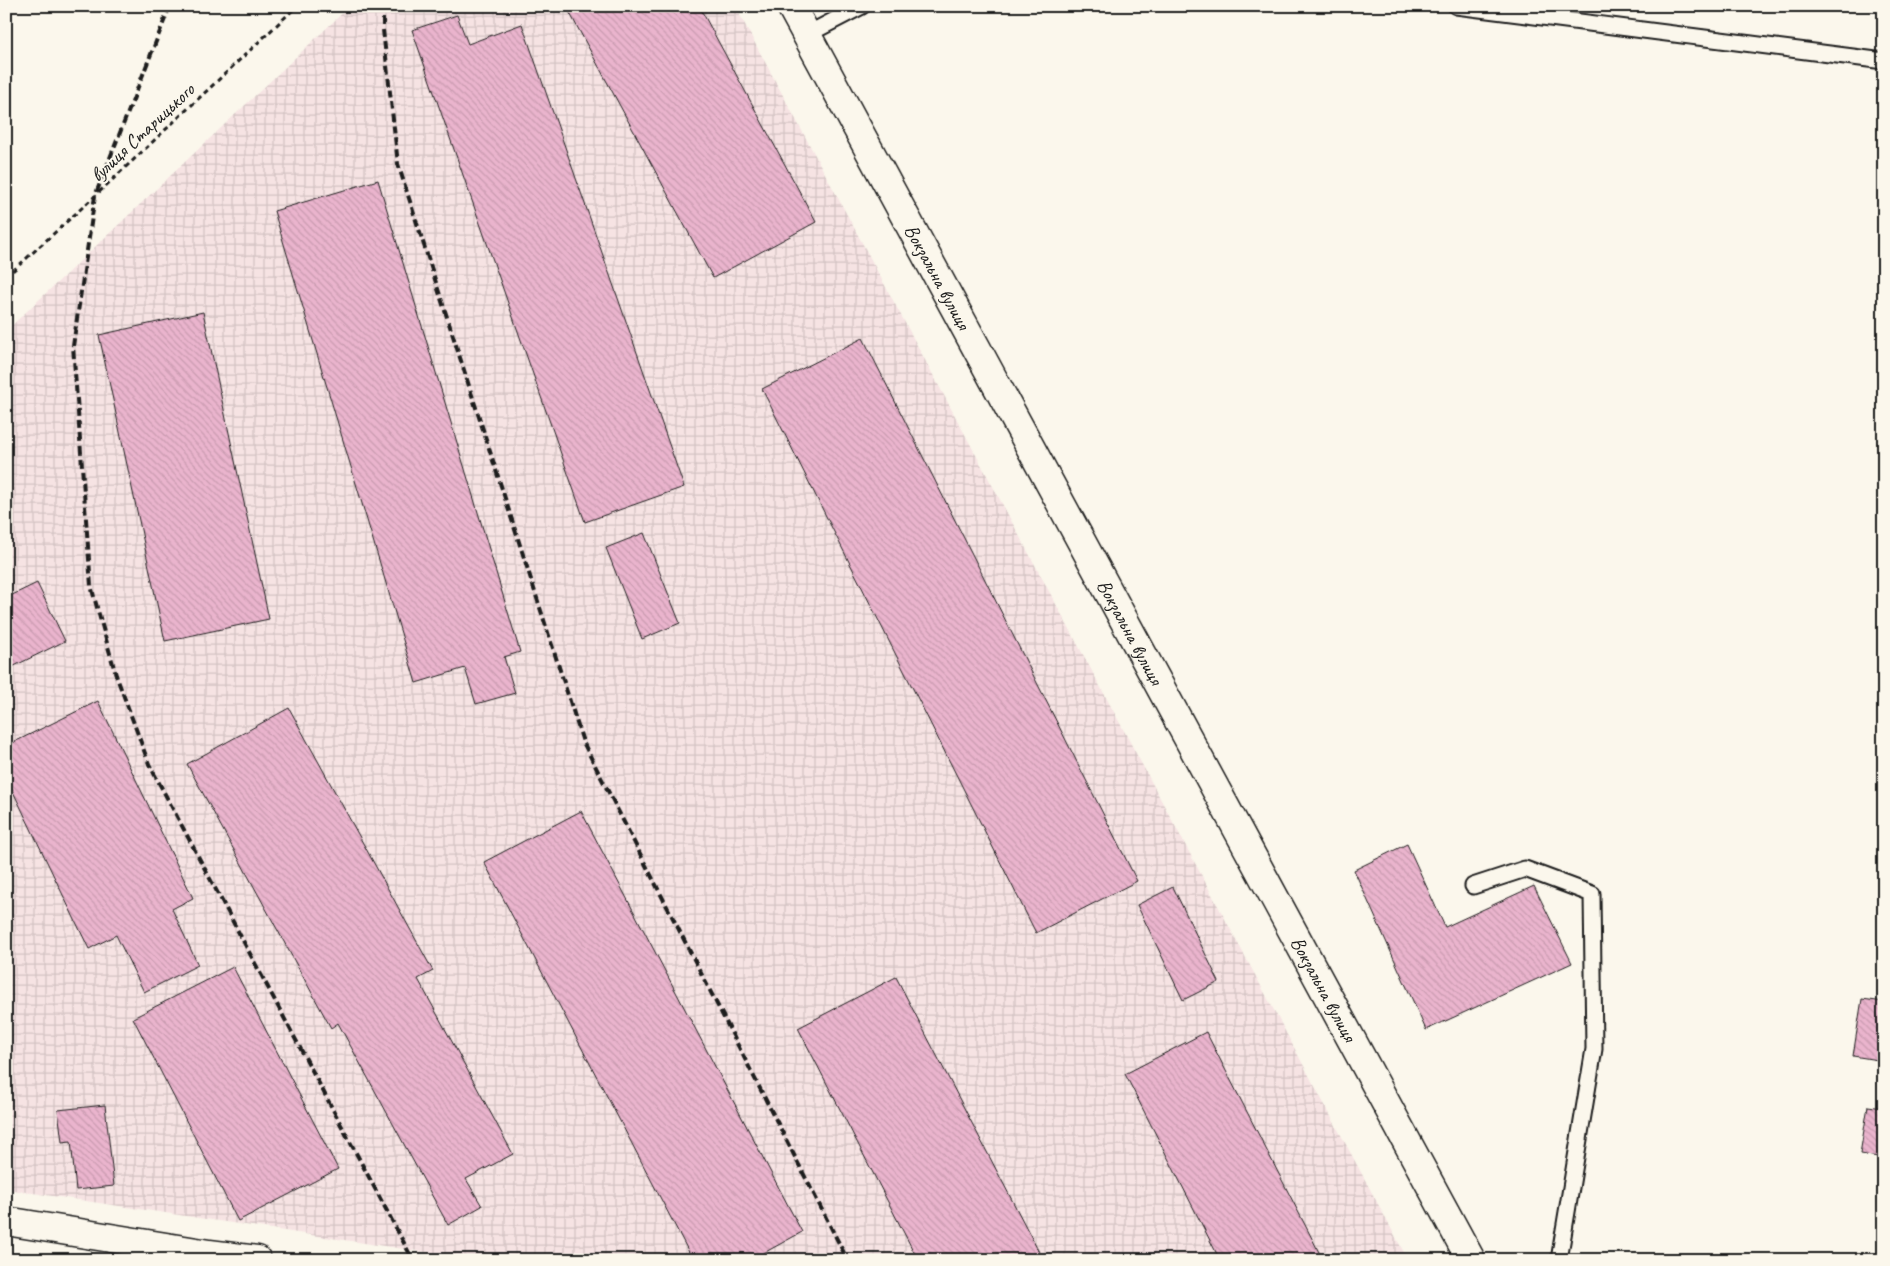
<svg xmlns="http://www.w3.org/2000/svg" width="1890" height="1266" viewBox="0 0 1890 1266" font-family="Caveat,sans-serif">
  <style>
    .industrial { fill: url(#industrial-grid) }
    .building { fill: url(#building-back-hatch); stroke: #1c1c1c }
    .lines { fill: none; stroke-linecap: round; stroke-linejoin: round }
    .service-casing { stroke: #1c1c1c; stroke-width: 19 }
    .minor-casing { stroke: #1c1c1c; stroke-width: 31 }
    .path { stroke: #1c1c1c; stroke-width: 3; stroke-dasharray: 5 4; stroke-linecap: butt }
    .service { stroke: #fbf7ec; stroke-width: 15 }
    .minor { stroke: #fbf7ec; stroke-width: 28 }
    .rail { stroke: #1c1c1c; stroke-width: 4; stroke-dasharray: 8 4; stroke-linecap: butt }
    .labels { text-anchor: middle; stroke-width: 4; stroke-linejoin: round; paint-order: stroke }
    .street-label { font-size: 20px; fill: #1c1c1c; stroke: #fbf7ec }
  </style>
  <defs>
    <pattern id="industrial-grid" width="8" height="8" patternUnits="userSpaceOnUse" patternTransform="scale(1.25)"><rect width="8" height="8" fill="#f6e3e3"/><path d="M0 4h8M4 0v8" fill="none" stroke="#d2c2c2"/></pattern>
    <pattern id="building-back-hatch" width="6" height="6" patternUnits="userSpaceOnUse" patternTransform="scale(1.25)"><rect width="6" height="6" fill="#eab4cd"/><path d="M-1 5l2 2M0 0l6 6M5-1l2 2" fill="none" stroke="#c89aaf"/></pattern>
  </defs>
  <rect width="100%" height="100%" fill="#fbf7ec"/>
  <filter id="ink" filterUnits="userSpaceOnUse"><feTurbulence type="fractalNoise" baseFrequency=".02" numOctaves="2"/><feDisplacementMap in="SourceGraphic" scale="10" xChannelSelector="R" yChannelSelector="G"/><feConvolveMatrix kernelMatrix="1 2 1 2 8 2 1 2 1" color-interpolation-filters="sRGB"/></filter>
  <g filter="url(#ink)">
    <path class="industrial" d="M350,6H735L1408,1260H477L6,1189V331Z"/>
    <g class="building">
      <path d="M566,6H699L816,222L713,278Z"/>
      <path d="M457,15L468,44L522,24L684,487L585,522L412,30Z"/>
      <path d="M378,180L520,652L504,657L515,693L476,704L465,668L416,683L274,211Z"/>
      <path d="M203,312L269,619L165,641L99,335Z"/>
      <path d="M863,338L1137,881L1036,933L762,389Z"/>
      <path d="M644,533L680,623L642,639L606,548Z"/>
      <path d="M37,583L65,641L6,670V598Z"/>
      <path d="M98,701L193,898L172,909L198,965L144,992L116,935L89,949L6,777V746Z"/>
      <path d="M289,708L433,971L418,979L513,1154L466,1179L482,1206L448,1225L338,1023L331,1028L187,764Z"/>
      <path d="M581,811L802,1232L751,1260H693L484,862Z"/>
      <path d="M1407,844L1445,927L1534,886L1572,963L1426,1030L1354,870Z"/>
      <path d="M1173,887L1219,982L1183,1000L1137,905Z"/>
      <path d="M233,967L338,1169L238,1221L133,1018Z"/>
      <path d="M896,977L1040,1254L1030,1260H918L798,1028Z"/>
      <path d="M1862,999L1884,1002V1061L1853,1056Z"/>
      <path d="M1206,1032L1323,1260H1220L1125,1074Z"/>
      <path d="M105,1105L114,1186L76,1190L71,1141L62,1142L58,1110Z"/>
      <path d="M1868,1106L1884,1108V1158L1860,1154Z"/>
    </g>
    <g class="lines">
      <defs>
        <g id="service">
          <path d="M1456,6L1884,61"/>
          <path d="M806,35L862,6"/>
          <path d="M1473,886L1525,869L1592,894L1594,1049L1559,1260"/>
        </g>
        <g id="minor">
          <path id="s1" d="M791,6L1471,1260"/>
          <path d="M6,1221L209,1254L257,1260"/>
        </g>
      </defs>
      <use href="#service" class="service-casing"/>
      <use href="#minor" class="minor-casing"/>
      <path class="path" d="M6,277L95,196L297,6"/>
      <use href="#service" class="service"/>
      <use href="#minor" class="minor"/>
      <g class="rail">
        <path d="M170,6L95,196L73,346L91,586L116,675L149,764L413,1260"/>
        <path d="M383,6V30L398,164L583,742L844,1253"/>
      </g>
    </g>
  </g>
  <g class="labels">
    <g class="street-label">
      <text transform="translate(142 132) rotate(-43)" y="7">вулиця Старицького</text>
      <text dy="7" stroke="none"><textPath href="#s1" startOffset="308">Вокзальна вулиця</textPath></text>
      <text dy="7" stroke="none"><textPath href="#s1" startOffset="712">Вокзальна вулиця</textPath></text>
      <text dy="7" stroke="none"><textPath href="#s1" startOffset="1118">Вокзальна вулиця</textPath></text>
    </g>
  </g>
  <rect width="1890" height="1266" fill="none" stroke="#fbf7ec" stroke-width="25"/>
  <rect x="12" y="12" width="1865" height="1241" fill="none" stroke="#1c1c1c" stroke-width="2" filter="url(#ink)"/>
</svg>
